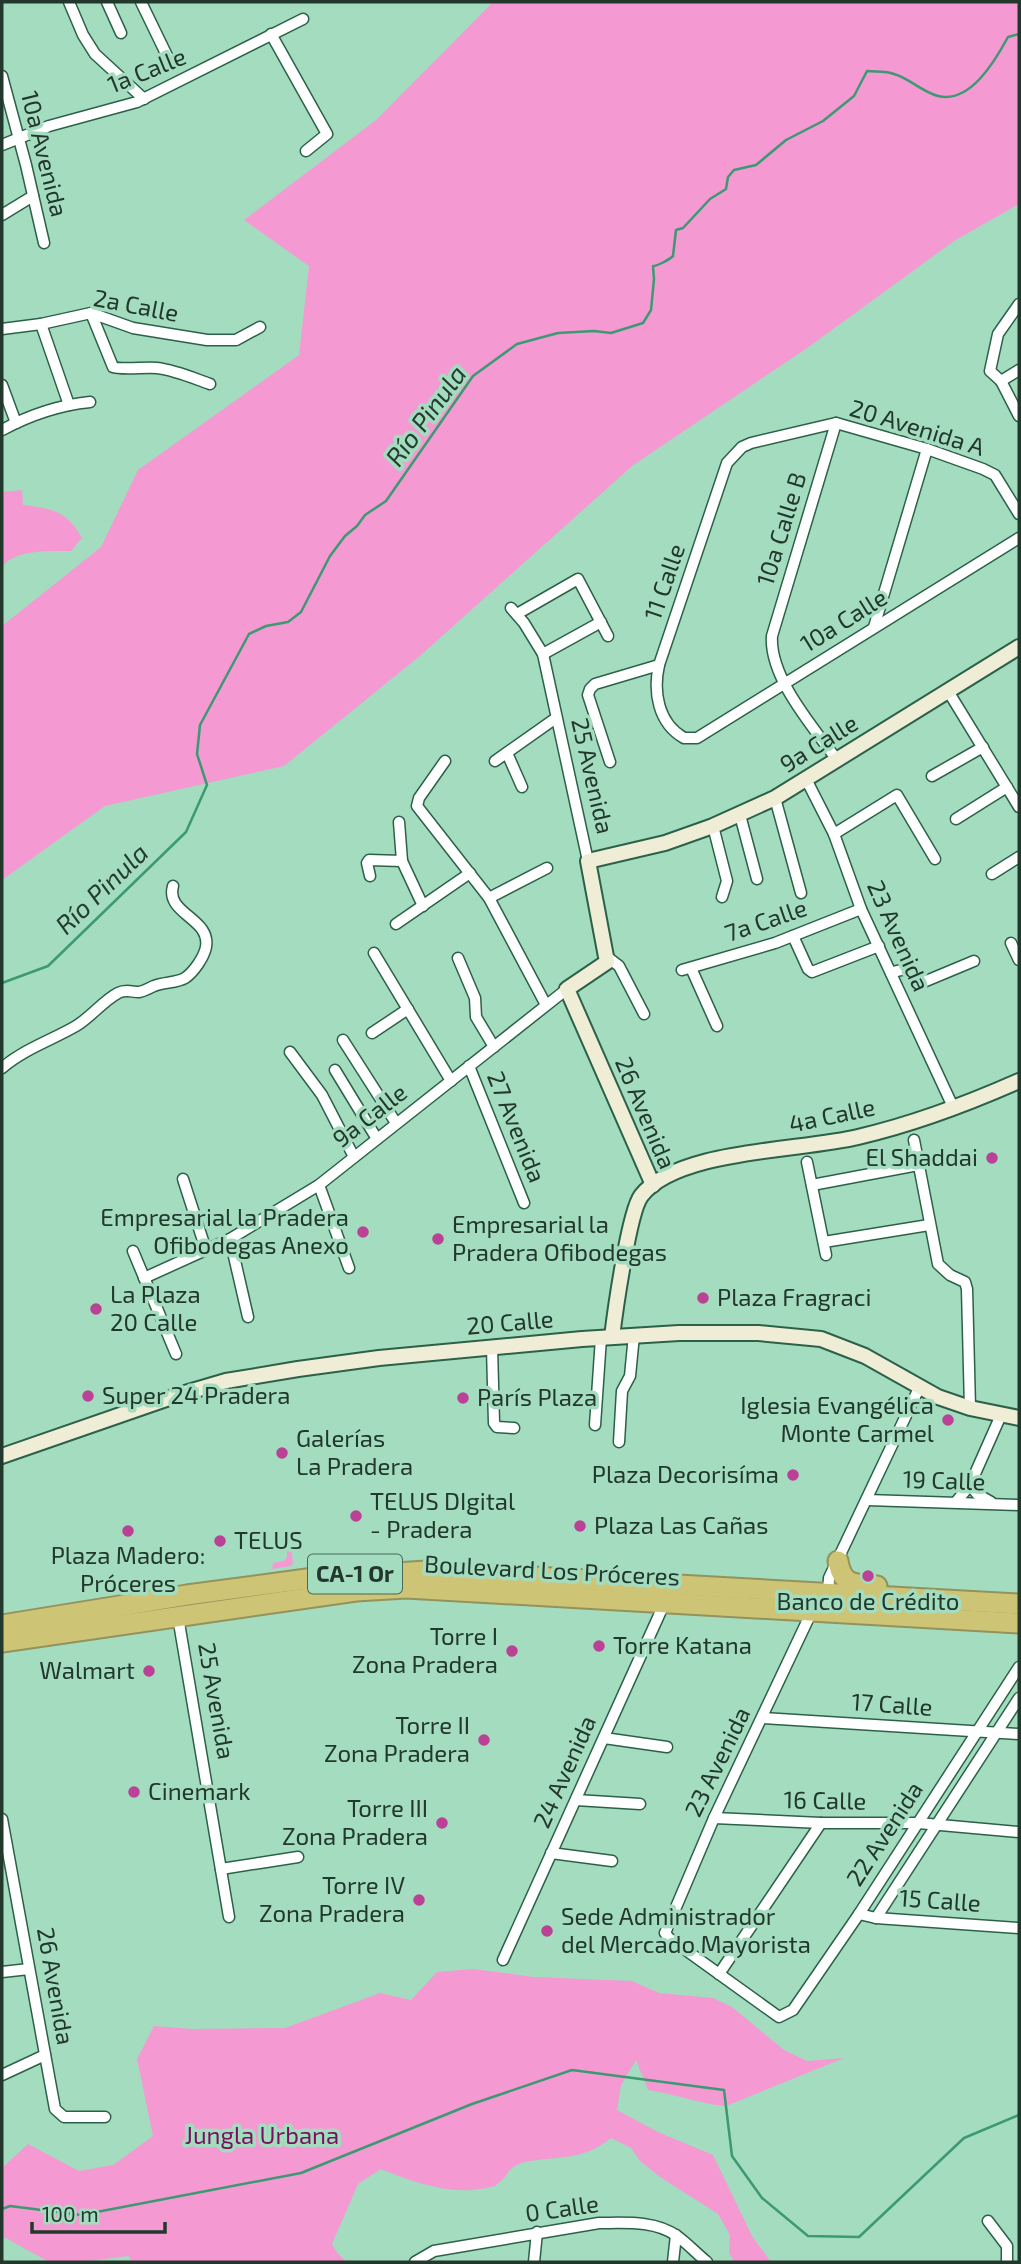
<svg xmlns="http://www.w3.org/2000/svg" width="1021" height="2264" viewBox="0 0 1021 2264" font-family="'Exo 2',sans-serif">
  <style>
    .green { fill: #f599d3 }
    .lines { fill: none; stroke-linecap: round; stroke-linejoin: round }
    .stream { stroke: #3c9972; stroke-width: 2.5 }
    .street-casing { stroke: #2c6149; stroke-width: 13 }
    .secondary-casing { stroke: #2c6149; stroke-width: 18 }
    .highway-casing { stroke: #92935c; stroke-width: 23 }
    .street { stroke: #fff; stroke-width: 10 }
    .secondary { stroke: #f0edd6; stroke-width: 14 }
    .highway { stroke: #cec475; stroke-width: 19 }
    .poi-dot { fill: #ba4195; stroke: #a4dcbf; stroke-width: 2.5 }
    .labels { text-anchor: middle; stroke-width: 7; stroke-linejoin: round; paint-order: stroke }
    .shield { fill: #a4dcbf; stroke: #496959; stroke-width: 2 }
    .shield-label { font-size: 23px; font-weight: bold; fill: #22382d }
    .street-label { font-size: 24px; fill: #22382d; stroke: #a4dcbf }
    .poi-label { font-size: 24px; fill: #22382d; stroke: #a4dcbf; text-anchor: start }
    .park-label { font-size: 24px; fill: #790f5d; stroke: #a4dcbf }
    .water-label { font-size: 26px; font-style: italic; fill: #233d30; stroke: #a4dcbf }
  </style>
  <rect width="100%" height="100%" fill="#a4dcbf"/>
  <g class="green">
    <path d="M493,2H1019V204L954,241L810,346L632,466L421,655L284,766L105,806L2,880V626L101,547L138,470L299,355L309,266L244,220L376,120Z"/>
    <path d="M22,490L23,505C53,509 66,510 82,538L71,551C49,551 18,549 2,566V492Z"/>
    <path d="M290,1538L293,1563L291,1566L272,1569L273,1563L284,1561L287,1557V1539Z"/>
    <path d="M473,1969L534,1977L632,1981L659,1993L713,1998L732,2007L784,2050L807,2061L844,2058L726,2106C700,2104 675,2094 648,2090L636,2060L621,2085L617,2110L658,2132L713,2155L752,2236L771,2262H734L729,2252L730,2235L718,2214L660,2177L640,2161L631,2148L611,2138C581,2162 559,2155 525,2162C507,2166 509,2177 496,2185C492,2188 485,2188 480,2189C446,2194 413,2182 381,2169L358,2184L332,2244L338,2254L347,2262H131L129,2256L80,2262H49L2,2236V2168L28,2144L79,2171L113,2165L153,2136L137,2059L154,2026L193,2029L285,2028L380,1993L411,2000L437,1972Z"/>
  </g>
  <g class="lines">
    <g class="stream">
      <path d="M2,983L48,966L186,832L207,785L197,754L200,725L249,634L266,626L288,622L301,612L330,556L345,536L357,526L365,515L386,501L473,376L517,344L558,333L594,331L611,333L643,323L651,310L654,279L653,266C657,266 669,260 673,256L676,230L683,228L710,199L726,189L728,177L734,170L756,165L786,140L823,121L854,96L867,71C875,72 886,71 894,74C909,78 922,92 938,96C970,104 995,61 1008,37L1019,34"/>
      <path d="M2,2209L10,2206L81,2215L301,2173L472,2104L572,2070L724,2090L732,2156L762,2198L808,2236L859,2237L964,2138L1019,2115"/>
    </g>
    <defs>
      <g id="street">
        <path d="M69,2L83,35L95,54L144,99"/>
        <path d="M107,2L121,33"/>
        <path d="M141,2L171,64"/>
        <path d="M271,34L327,134L306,151"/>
        <path d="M2,76L26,165L44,243"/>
        <path d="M2,145L49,126L137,102L303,19"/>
        <path d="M2,215L33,196"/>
        <path d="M1019,304L998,334L990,371L1001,381L1019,416"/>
        <path d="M91,313L113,367C120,370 146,367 157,368C175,370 193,378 210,384"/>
        <path d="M41,324L69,405"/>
        <path d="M2,329L41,324L91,313L133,328L207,340H236L260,327"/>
        <path d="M1001,381L1019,370"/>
        <path d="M2,385L16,423"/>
        <path d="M836,423L772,636C769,677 813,727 837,760"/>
        <path d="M2,430C28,416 60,405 90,402"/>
        <path d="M1019,514L995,475L983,469L927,449L836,423L751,443L742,447L727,463L659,665C653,692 658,723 684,738H697L1019,538"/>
        <path d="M511,608L524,623L543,654L588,861"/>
        <path d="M517,614L578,579L608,636"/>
        <path d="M874,627L927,449"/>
        <path d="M543,654L601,622"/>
        <path d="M948,691L1019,807"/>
        <path d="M507,753L522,787"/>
        <path d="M445,761L419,798L417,806L489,898L546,1005"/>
        <path d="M495,761L556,718"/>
        <path d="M610,762L588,695L590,689L595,684L659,665"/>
        <path d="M932,776L983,747"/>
        <path d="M806,779L834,834L861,909L954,1109"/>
        <path d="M775,798L801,893"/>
        <path d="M740,815L757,879"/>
        <path d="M956,819L1007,787"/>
        <path d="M399,822L402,861L423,906"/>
        <path d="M713,826L727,881L722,897"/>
        <path d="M834,834L897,795L935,859"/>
        <path d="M992,874L1019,857"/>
        <path d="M370,876L367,863L369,860L402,861"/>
        <path d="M489,898L547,868"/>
        <path d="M396,924L470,873"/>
        <path d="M793,936L808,969L812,972L879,946"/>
        <path d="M1011,943L1019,960"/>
        <path d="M374,953L451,1081"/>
        <path d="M606,956L619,966L644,1014"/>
        <path d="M458,958L475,998L476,1017L494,1047"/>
        <path d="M691,968L717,1026"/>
        <path d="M682,970L775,943L861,909"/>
        <path d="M891,973C917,964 909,975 926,981L974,961"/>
        <path d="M372,1033L408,1009"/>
        <path d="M343,1040L396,1123"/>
        <path d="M290,1052L322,1095L354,1157"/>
        <path d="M469,1066L524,1203"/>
        <path d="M2,1068C24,1049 52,1040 76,1026C91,1017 103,1001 118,993C126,989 131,992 139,992C145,991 149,988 154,986C163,982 177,983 185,978C194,972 204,957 206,947C211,918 165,914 173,886"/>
        <path d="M335,1070L377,1139"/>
        <path d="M914,1140L938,1264L950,1275L965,1282L967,1289L970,1408"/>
        <path d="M807,1162L826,1255"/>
        <path d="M183,1179L206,1250"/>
        <path d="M319,1185L349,1268"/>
        <path d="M812,1185L918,1165"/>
        <path d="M230,1239L248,1317"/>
        <path d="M824,1242L929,1225"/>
        <path d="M133,1251L176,1354"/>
        <path d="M144,1278L230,1239L319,1185L567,989"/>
        <path d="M492,1347L494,1423L497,1427L514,1428"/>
        <path d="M595,1425L601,1338"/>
        <path d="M619,1442L622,1391L630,1376L634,1335"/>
        <path d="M970,1485L977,1494L991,1502"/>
        <path d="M867,1500L1019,1505"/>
        <path d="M956,1502L970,1485L1001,1415"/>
        <path d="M828,1594L829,1578L920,1386"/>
        <path d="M812,1611L714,1818L665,1933L669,1938L779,2017L793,2010L859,1914L1019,1667"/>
        <path d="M178,1617L229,1917"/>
        <path d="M763,1718L1019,1734"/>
        <path d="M604,1738L667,1747"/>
        <path d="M576,1800L640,1804"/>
        <path d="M714,1818L821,1823H918L1019,1832"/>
        <path d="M2,1819L55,2109L64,2117H105"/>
        <path d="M551,1853L612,1861"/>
        <path d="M221,1869L298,1857"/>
        <path d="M859,1914L876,1918L1019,1928"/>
        <path d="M876,1918L1019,1698"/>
        <path d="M503,1960L665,1602"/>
        <path d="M2,1972L29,1969"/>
        <path d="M719,1974L821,1823"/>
        <path d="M2,2075L45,2055"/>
        <path d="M988,2221L1007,2246V2262"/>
        <path d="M415,2262L434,2251L599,2223C624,2223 655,2220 677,2236C687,2243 697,2254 707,2262"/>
        <path d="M534,2262L537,2232"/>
        <path d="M673,2262L676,2235"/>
      </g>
      <g id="secondary">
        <path d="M653,1185L567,989L607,962L588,861L665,843L713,826L775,798L1019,647"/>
        <path d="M612,1337C615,1312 629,1212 641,1196C677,1149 802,1151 858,1137C914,1124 967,1104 1019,1081"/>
        <path d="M2,1456L175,1396L226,1381L298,1369L379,1358L582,1339L679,1333H758L821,1339L865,1356L938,1397L970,1408L1019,1418"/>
      </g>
      <g id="highway">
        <path d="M838,1561C842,1586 855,1584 877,1586"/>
        <path d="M2,1625L187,1595L314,1578L427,1571L1019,1604"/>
        <path d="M2,1642L356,1591L406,1588L1019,1623"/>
      </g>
    </defs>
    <use href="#street" class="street-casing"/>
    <use href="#secondary" class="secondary-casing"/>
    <use href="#highway" class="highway-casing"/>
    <use href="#street" class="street"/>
    <use href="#secondary" class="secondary"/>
    <use href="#highway" class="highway"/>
  </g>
  <g class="poi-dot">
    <circle cx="992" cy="1158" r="7"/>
    <circle cx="363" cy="1232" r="7"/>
    <circle cx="438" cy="1239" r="7"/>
    <circle cx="703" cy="1298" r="7"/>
    <circle cx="96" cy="1309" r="7"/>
    <circle cx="88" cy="1396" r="7"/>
    <circle cx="463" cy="1398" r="7"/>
    <circle cx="948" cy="1420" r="7"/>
    <circle cx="282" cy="1453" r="7"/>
    <circle cx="793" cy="1475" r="7"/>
    <circle cx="356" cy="1516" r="7"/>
    <circle cx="580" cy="1526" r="7"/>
    <circle cx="128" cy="1531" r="7"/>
    <circle cx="220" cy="1541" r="7"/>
    <circle cx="868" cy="1576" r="7"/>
    <circle cx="599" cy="1646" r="7"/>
    <circle cx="512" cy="1651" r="7"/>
    <circle cx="149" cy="1671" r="7"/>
    <circle cx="484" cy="1740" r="7"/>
    <circle cx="134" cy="1792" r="7"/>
    <circle cx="442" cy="1823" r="7"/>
    <circle cx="419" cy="1900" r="7"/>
    <circle cx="547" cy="1931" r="7"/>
  </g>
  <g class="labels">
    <rect class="shield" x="308" y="1554.5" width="94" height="39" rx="5"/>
    <g class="shield-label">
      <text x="355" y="1582">CA-1 Or</text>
    </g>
    <g class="street-label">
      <text transform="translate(147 71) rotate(-22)" y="8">1a Calle</text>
      <text transform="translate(44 154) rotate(76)" y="8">10a Avenida</text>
      <text transform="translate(136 306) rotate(11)" y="8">2a Calle</text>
      <text transform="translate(917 428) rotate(17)" y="8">20 Avenida A</text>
      <text transform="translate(782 529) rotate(-73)" y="8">10a Calle B</text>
      <text transform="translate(665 582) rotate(-71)" y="8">11 Calle</text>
      <text transform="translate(844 621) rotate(-32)" y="8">10a Calle</text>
      <text transform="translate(819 744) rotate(-32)" y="8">9a Calle</text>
      <text transform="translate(592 776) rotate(77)" y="8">25 Avenida</text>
      <text transform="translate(766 921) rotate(-19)" y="8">7a Calle</text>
      <text transform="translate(898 936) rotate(66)" y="8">23 Avenida</text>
      <text transform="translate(645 1113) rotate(67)" y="8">26 Avenida</text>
      <text transform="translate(370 1116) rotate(-38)" y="8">9a Calle</text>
      <text transform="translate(832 1116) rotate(-12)" y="8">4a Calle</text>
      <text transform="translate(516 1127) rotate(68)" y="8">27 Avenida</text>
      <text transform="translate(510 1323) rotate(-5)" y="8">20 Calle</text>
      <text transform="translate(944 1481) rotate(2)" y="8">19 Calle</text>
      <text transform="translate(552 1571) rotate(3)" y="8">Boulevard Los Próceres</text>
      <text transform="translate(216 1701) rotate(80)" y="8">25 Avenida</text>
      <text transform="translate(892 1705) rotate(4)" y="8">17 Calle</text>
      <text transform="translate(718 1762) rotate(-64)" y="8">23 Avenida</text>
      <text transform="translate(565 1772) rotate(-66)" y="8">24 Avenida</text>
      <text transform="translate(825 1801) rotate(1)" y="8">16 Calle</text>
      <text transform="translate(885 1834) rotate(-57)" y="8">22 Avenida</text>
      <text transform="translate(940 1901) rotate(4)" y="8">15 Calle</text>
      <text transform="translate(55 1986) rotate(80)" y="8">26 Avenida</text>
      <text transform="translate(562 2209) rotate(-8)" y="8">0 Calle</text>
    </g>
    <g class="poi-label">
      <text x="978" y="1166" text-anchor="end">El Shaddai</text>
      <text x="349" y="1226" text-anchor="end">Empresarial la Pradera<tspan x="349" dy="28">Ofibodegas Anexo</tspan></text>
      <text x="452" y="1233">Empresarial la<tspan x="452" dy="28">Pradera Ofibodegas</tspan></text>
      <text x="110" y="1303">La Plaza<tspan x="110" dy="28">20 Calle</tspan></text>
      <text x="717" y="1306">Plaza Fragraci</text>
      <text x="102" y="1404">Super 24 Pradera</text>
      <text x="477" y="1406">París Plaza</text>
      <text x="934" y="1414" text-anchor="end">Iglesia Evangélica<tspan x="934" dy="28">Monte Carmel</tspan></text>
      <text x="296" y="1447">Galerías<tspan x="296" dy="28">La Pradera</tspan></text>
      <text x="779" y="1483" text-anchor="end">Plaza Decorisíma</text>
      <text x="370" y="1510">TELUS DIgital<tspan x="370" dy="28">- Pradera</tspan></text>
      <text x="594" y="1534">Plaza Las Cañas</text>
      <text x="234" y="1549">TELUS</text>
      <text x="128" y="1564" text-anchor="middle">Plaza Madero:<tspan x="128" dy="28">Próceres</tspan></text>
      <text x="868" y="1610" text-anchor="middle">Banco de Crédito</text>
      <text x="498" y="1645" text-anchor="end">Torre I<tspan x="498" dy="28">Zona Pradera</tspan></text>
      <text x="613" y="1654">Torre Katana</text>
      <text x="135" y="1679" text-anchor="end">Walmart</text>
      <text x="470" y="1734" text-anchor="end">Torre II<tspan x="470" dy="28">Zona Pradera</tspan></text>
      <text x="148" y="1800">Cinemark</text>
      <text x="428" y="1817" text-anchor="end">Torre III<tspan x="428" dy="28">Zona Pradera</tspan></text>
      <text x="405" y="1894" text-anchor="end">Torre IV<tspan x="405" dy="28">Zona Pradera</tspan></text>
      <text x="561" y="1925">Sede Administrador<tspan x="561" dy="28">del Mercado Mayorista</tspan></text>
    </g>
    <g class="park-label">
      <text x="262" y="2144">Jungla Urbana</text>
    </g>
    <g class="water-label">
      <text transform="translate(426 416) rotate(-54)" y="9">Río Pinula</text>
      <text transform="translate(102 889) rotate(-44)" y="9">Río Pinula</text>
    </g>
  </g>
  <rect width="1021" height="2264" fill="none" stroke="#22382d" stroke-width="7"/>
  <path d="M32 2222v10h133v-10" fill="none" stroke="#22382d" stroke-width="3.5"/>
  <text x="42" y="2222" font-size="21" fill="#22382d" stroke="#a4dcbf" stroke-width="5" paint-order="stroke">100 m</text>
</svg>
